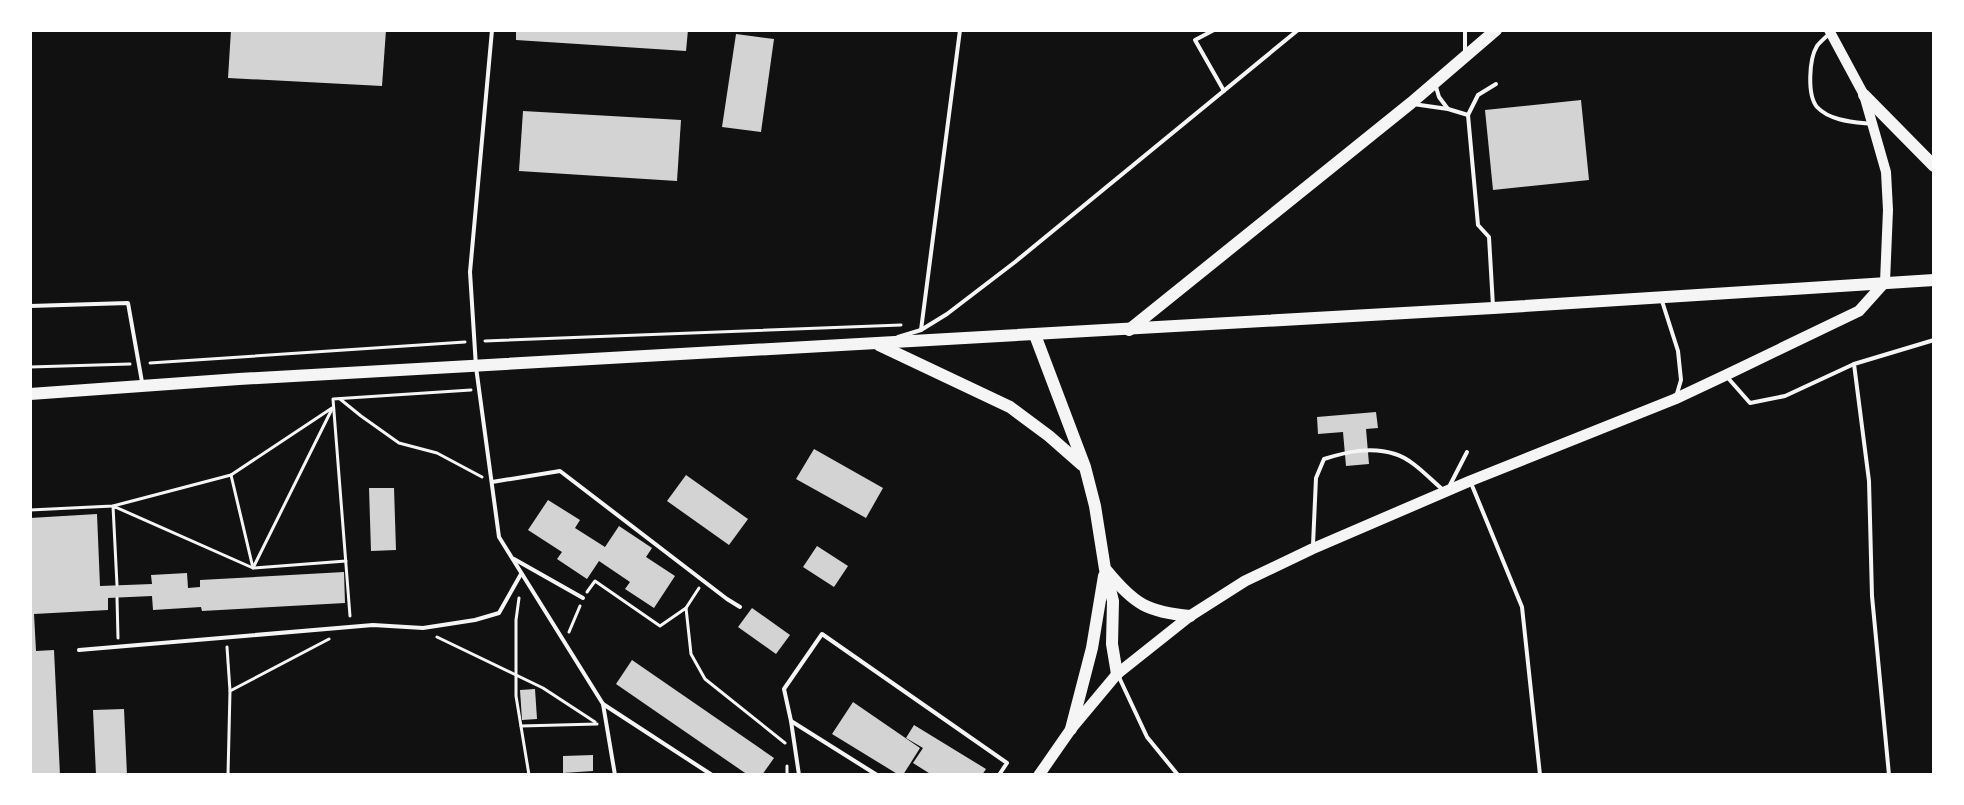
<svg xmlns="http://www.w3.org/2000/svg" width="1964" height="805" viewBox="0 0 1964 805" font-family="'Times New Roman',serif">
  <style>
    .building { fill: #d3d3d3 }
    .lines { fill: none; stroke-linecap: round; stroke-linejoin: round }
    .path { stroke: #f5f5f5; stroke-width: 3 }
    .service { stroke: #f5f5f5; stroke-width: 4 }
    .tertiary { stroke: #f5f5f5; stroke-width: 10 }
    .secondary { stroke: #f5f5f5; stroke-width: 11 }
    .primary { stroke: #f5f5f5; stroke-width: 12 }
  </style>
  <rect width="100%" height="100%" fill="#111"/>
  <g class="building">
    <path d="M231,30H386L382,86L228,78Z"/>
    <path d="M516,30H688L686,51L516,40Z"/>
    <path d="M736,34L774,39L761,132L722,127Z"/>
    <path d="M1581,100L1589,180L1493,190L1485,110Z"/>
    <path d="M523,111L681,120L677,181L519,171Z"/>
    <path d="M1376,412L1378,428L1366,429L1369,464L1346,466L1343,432L1318,434L1317,417Z"/>
    <path d="M814,449L883,488L866,518L796,479Z"/>
    <path d="M686,475L748,519L729,545L667,501Z"/>
    <path d="M369,488H394L396,550L371,551Z"/>
    <path d="M548,500L580,520L575,528L605,547L619,526L652,548L646,557L675,576L654,608L625,589L630,582L599,561L587,579L557,559L562,552L528,530Z"/>
    <path d="M97,514L100,586L152,584L151,575L187,573L188,588L200,587V580L344,572L345,603L202,611L201,607L153,610L152,596L108,598V610L34,614L36,651L54,650L60,775H30V518Z"/>
    <path d="M817,546L848,566L834,587L803,567Z"/>
    <path d="M752,608L790,635L776,654L738,627Z"/>
    <path d="M632,660L774,758L762,775H748L616,684Z"/>
    <path d="M535,689L537,719L522,720L520,690Z"/>
    <path d="M853,702L920,748L903,775H899L832,734Z"/>
    <path d="M124,709L127,775H96L93,710Z"/>
    <path d="M914,725L986,769L982,775H932L913,763L923,748L906,738Z"/>
    <path d="M593,755V771L563,773V756Z"/>
  </g>
  <g class="lines">
    <g class="path">
      <path d="M485,341L901,325"/>
      <path d="M150,363L465,342"/>
      <path d="M30,367L130,364"/>
      <path d="M340,399L361,416L399,443L437,453L482,477"/>
      <path d="M231,475L253,568L332,409"/>
      <path d="M30,510L113,506L231,475L332,408"/>
      <path d="M117,585L113,506L253,568L346,561"/>
      <path d="M587,592L595,581L660,626L686,608L699,588"/>
      <path d="M117,598L118,638"/>
      <path d="M519,598L516,620V696L529,775"/>
      <path d="M686,608L691,654L705,679L785,743"/>
      <path d="M350,616L333,399L471,390"/>
      <path d="M569,632L580,606"/>
      <path d="M437,637L543,688L595,722"/>
      <path d="M227,647L230,691"/>
      <path d="M521,726L597,724"/>
      <path d="M787,766V775"/>
      <path d="M228,775L230,691L329,639"/>
    </g>
    <g class="service">
      <path d="M492,30L470,272L476,367L499,537L603,704L712,775"/>
      <path d="M1214,30L1195,40L1224,91"/>
      <path d="M1830,33C1826,37 1820,42 1817,46C1809,59 1807,95 1817,107C1830,121 1854,122 1871,124"/>
      <path d="M1465,51V30"/>
      <path d="M1436,87L1439,97L1448,109"/>
      <path d="M1413,104L1448,109L1468,115L1478,225L1489,237L1493,306"/>
      <path d="M1468,115L1478,95L1496,84"/>
      <path d="M1662,301L1678,351L1681,380L1676,397"/>
      <path d="M30,306L128,303L142,382"/>
      <path d="M921,330L960,30"/>
      <path d="M898,337L921,330L947,314L1015,262L1298,30"/>
      <path d="M1728,378L1750,403L1785,396L1854,364"/>
      <path d="M492,482L560,471L727,599L740,607"/>
      <path d="M1471,483L1522,607L1540,775"/>
      <path d="M1450,485L1467,452"/>
      <path d="M1313,545L1316,478L1324,459C1346,452 1371,446 1395,454C1412,459 1428,477 1442,489"/>
      <path d="M514,559L583,598"/>
      <path d="M79,650L373,625L423,628L475,620L499,613L521,574"/>
      <path d="M1118,675L1147,737L1178,775"/>
      <path d="M603,704L615,775"/>
      <path d="M791,721L877,775"/>
      <path d="M799,775L791,721L784,689L822,634L1007,763L999,775"/>
      <path d="M1889,775L1872,596L1869,481L1854,364L1934,340"/>
    </g>
    <path class="tertiary" d="M1829,30L1864,95L1886,172L1888,210L1885,282"/>
    <path class="secondary" d="M1039,775L1071,729L1117,674L1190,616L1245,581L1312,549L1470,481L1675,399L1726,375L1859,311L1885,282"/>
    <g class="primary">
      <path d="M1864,95L1934,166"/>
      <path d="M1129,330L1411,103L1496,30"/>
      <path d="M1035,335L1085,467L1095,506L1105,569L1113,601L1112,644L1117,674"/>
      <path d="M879,345L1010,407L1049,436L1082,465"/>
      <path d="M30,394L239,379L1493,308L1934,280"/>
      <path d="M1107,571C1135,605 1148,612 1190,616"/>
      <path d="M1071,729L1092,648L1104,576"/>
    </g>
  </g>
  <rect width="1964" height="805" fill="none" stroke="#ffffff" stroke-width="64"/>
</svg>
